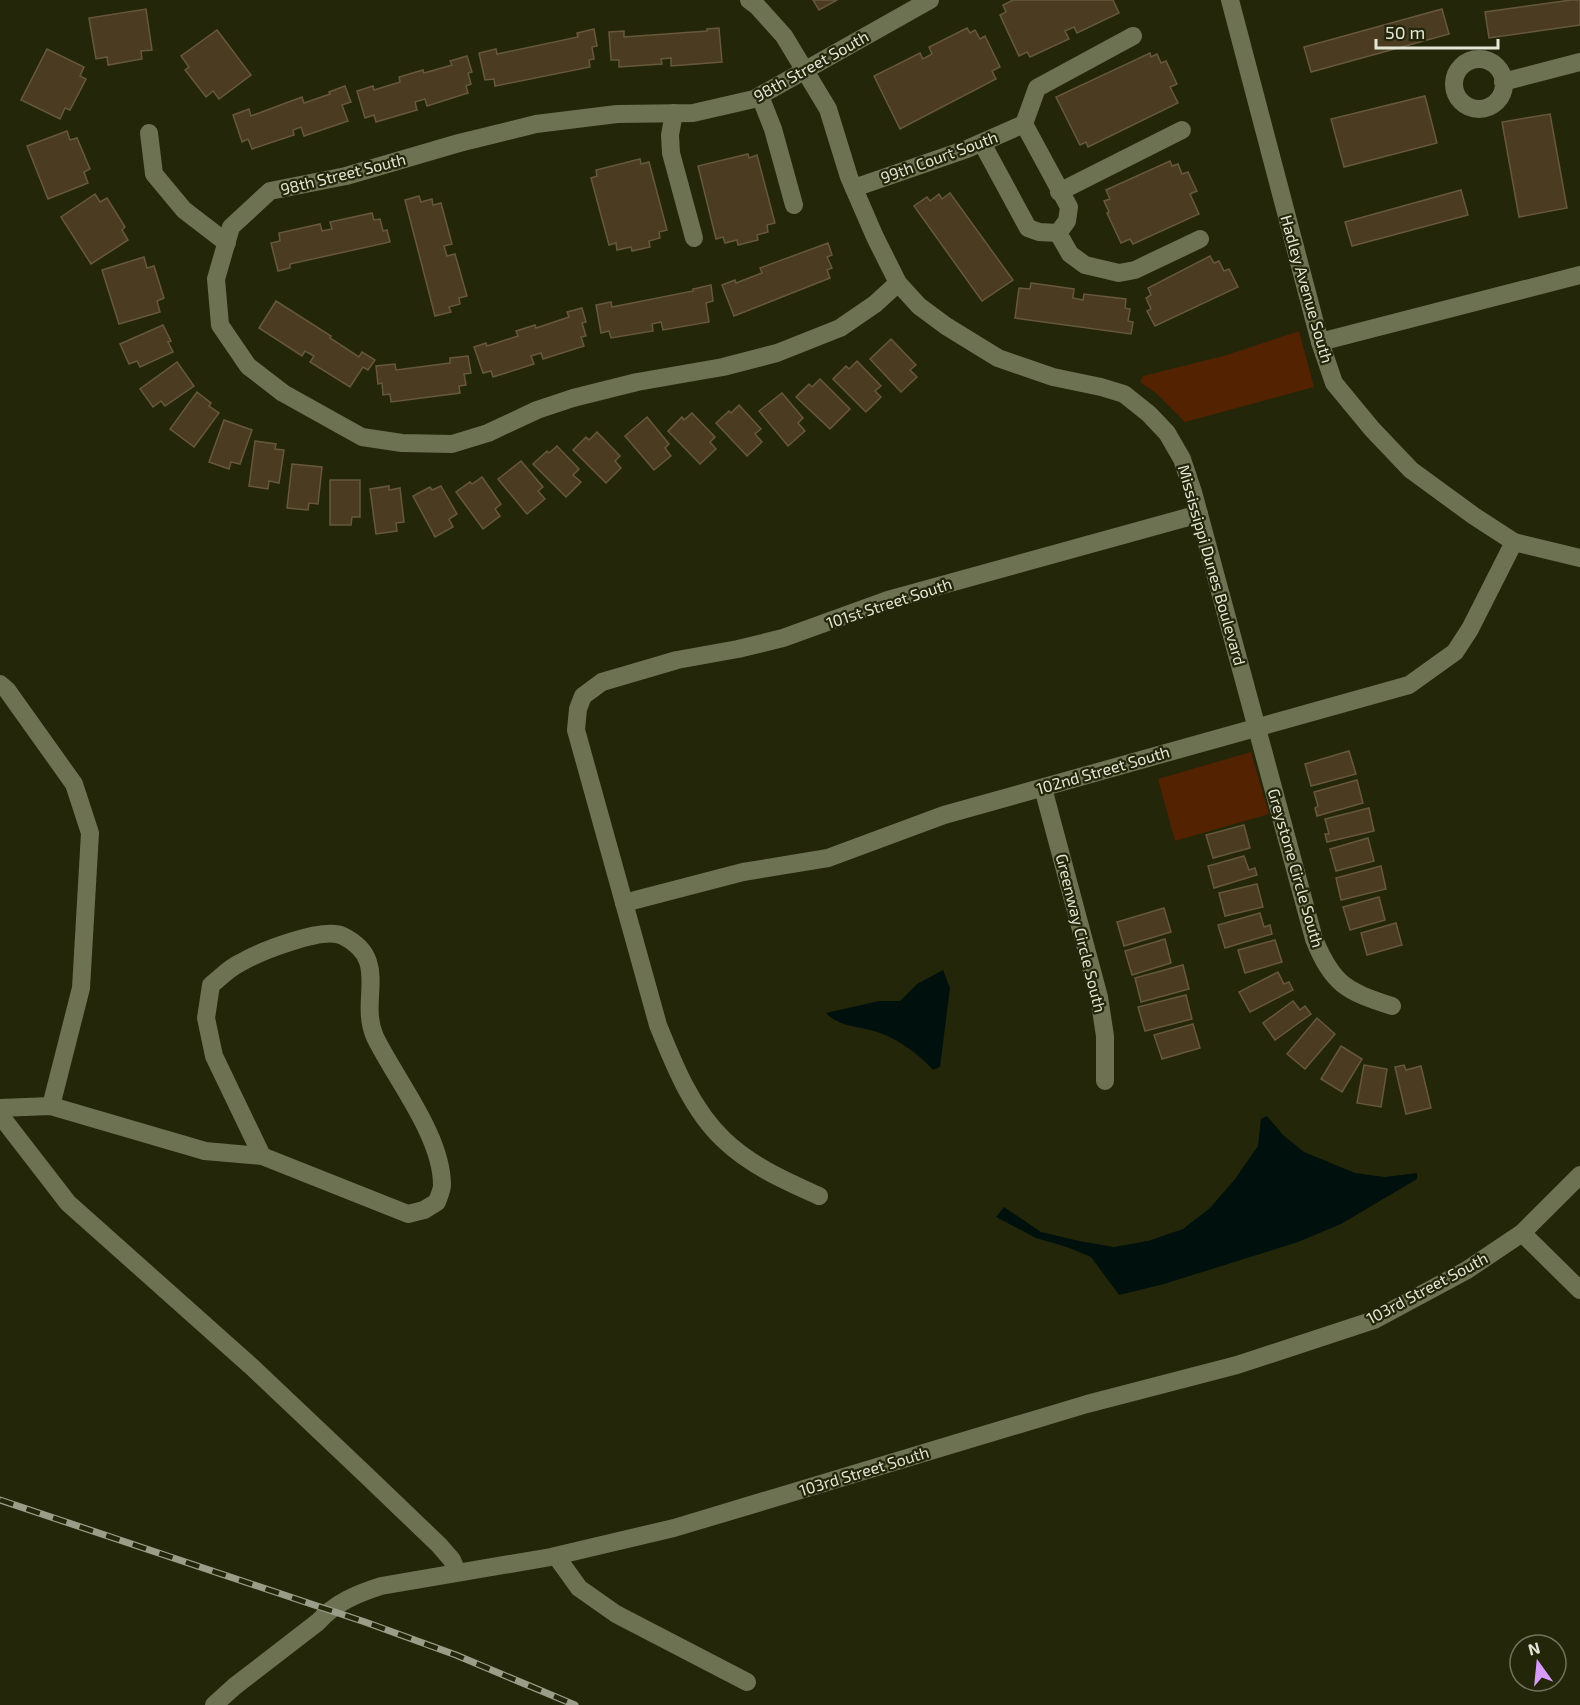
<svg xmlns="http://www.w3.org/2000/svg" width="1580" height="1705" viewBox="0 0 1580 1705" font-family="'Exo 2',sans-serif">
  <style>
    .green { fill: #532200 }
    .water { fill: #00110d }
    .building { fill: #4b3c21; stroke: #67583c; stroke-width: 1.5 }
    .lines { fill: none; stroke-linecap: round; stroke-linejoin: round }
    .minor { stroke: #6d7253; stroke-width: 18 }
    .rail-casing { stroke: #9a9d88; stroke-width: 7 }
    .rail { stroke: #232609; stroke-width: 4.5; stroke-dasharray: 14; stroke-linecap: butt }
    .labels { text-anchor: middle; stroke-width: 4.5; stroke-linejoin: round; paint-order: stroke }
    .street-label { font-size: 16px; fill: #e4e7d6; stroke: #232609 }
  </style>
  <rect width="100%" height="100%" fill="#232609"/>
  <g class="green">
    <path d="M1299,331L1314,387L1185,422L1156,393L1140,382L1143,376L1227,355Z"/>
    <path d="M1251,752L1269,814L1175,841L1158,779Z"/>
  </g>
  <g class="water">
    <path d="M943,970L950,988L940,1067L933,1070C918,1053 895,1037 874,1031C857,1026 839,1027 826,1013L879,1001H900L917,984Z"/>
    <path d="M1267,1116L1283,1135L1304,1152L1355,1173L1385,1177L1417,1173V1179L1341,1224L1298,1242L1164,1284L1119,1295L1091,1257L1067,1247L1036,1238L996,1217L1004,1207L1041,1232L1079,1241L1114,1247L1148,1241L1183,1229L1210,1208L1235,1179L1258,1146L1261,1119Z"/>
  </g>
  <g class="building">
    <path d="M813,0H837L819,10Z"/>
    <path d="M1013,0H1113L1119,13L1077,33L1074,27L1065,31L1069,39L1030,57L1027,52L1019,56L1000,15L1006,12L1003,5Z"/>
    <path d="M1571,0H1580V25L1489,38L1485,12Z"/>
    <path d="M146,9L152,50L141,51L142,59L108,65L107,57L96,59L89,18Z"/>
    <path d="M1442,9L1449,34L1311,72L1304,47Z"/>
    <path d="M719,28L722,62L671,66V58L661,59L662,64L619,67V60H611L609,32L624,31V37L707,31V29Z"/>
    <path d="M967,28L970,33L975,30L980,39L985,36L1000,67L992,71L996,79L900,129L874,76L920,53L923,59L932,54L929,47Z"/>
    <path d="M594,29L597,46L592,47L594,59L589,60L590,67L495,86L494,79L485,80L479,53L496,49L497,54L578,37L577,33Z"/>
    <path d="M217,30L251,75L219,99L213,91L206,97L185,70L189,67L181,56Z"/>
    <path d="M47,49L84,67L80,76L86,79L70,110L65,108L60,119L21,100Z"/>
    <path d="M1150,53L1151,57L1157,54L1161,63L1166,61L1177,84L1170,87L1178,103L1088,147L1086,142L1080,145L1056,97Z"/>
    <path d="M467,56L472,72L468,73L471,84L466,86L468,93L427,106L425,99L415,102L417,110L376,122L374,115L365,118L357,91L373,86L374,90L400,82L399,77L423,70L424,73L452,65L450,61Z"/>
    <path d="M345,86L351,102L342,105L348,121L304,136L301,127L293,130L294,135L252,149L248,139L242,142L233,115L249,109L251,116L302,97L304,103L330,94L329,92Z"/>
    <path d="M1425,96L1437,143L1344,167L1331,119Z"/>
    <path d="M1550,114L1567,208L1519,217L1502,122Z"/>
    <path d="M67,131L70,140L77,138L90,169L84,172L88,183L48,199L27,146Z"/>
    <path d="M748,154L749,158L757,155L775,223L767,225L768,232L757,235L758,240L738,245L737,240L725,243L723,237L716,239L698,166Z"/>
    <path d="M640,159L641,164L649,162L667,230L659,232L660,238L649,241L650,247L632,251L631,247L617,250L616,243L609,245L591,178L597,176L596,170Z"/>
    <path d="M1170,161L1172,166L1178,164L1182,174L1188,172L1197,191L1190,194L1199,214L1133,244L1130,239L1121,243L1107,213L1109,212L1104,201L1110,199L1106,190Z"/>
    <path d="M1461,190L1468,215L1352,246L1345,222Z"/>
    <path d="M950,193L1013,280L982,301L914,206L927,197L930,201L939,194L942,199Z"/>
    <path d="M95,194L100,202L107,198L125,227L122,230L128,240L91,264L61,217Z"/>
    <path d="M419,196L421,202L432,199L433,205L441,203L452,244L444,246L447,256L455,254L467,296L459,298L460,304L449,307L451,312L435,316L405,200Z"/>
    <path d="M372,213L374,220L380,219L383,231L387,230L390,242L290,264V268L278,271L271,243L280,241L279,233L320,224L322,231L332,229L330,222Z"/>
    <path d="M828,243L832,255L827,257L832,268L827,270L830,278L734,316L722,285L735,280L736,283L762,273L760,268Z"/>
    <path d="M1210,256L1214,263L1219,261L1224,271L1229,269L1238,287L1155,326L1147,311L1151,309L1146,298L1151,295L1148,288Z"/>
    <path d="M144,257L147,268L154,266L164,298L157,301L160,312L119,324L102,270Z"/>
    <path d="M1031,283L1074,289L1073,298L1083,300L1084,294L1126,299L1125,308L1130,309L1128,321L1133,322L1131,334L1015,318L1019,288L1030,289Z"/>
    <path d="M711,285L713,301L706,303L709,322L663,330L661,322L652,324L653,331L611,338L609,331L601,333L596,305L611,302L612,307L693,291V289Z"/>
    <path d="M276,301L331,336L330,338L359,357L362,352L375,360L368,370L363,367L350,387L310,362L314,356L305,351L302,356L259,328Z"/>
    <path d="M582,308L586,322L582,323L586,336L581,337L584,346L543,359L541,353L531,356L534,364L493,377L491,371L483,373L474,347L486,343L487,346L518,336L516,331L535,325L536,328L569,317L567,312Z"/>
    <path d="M163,325L171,341L168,342L173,352L140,367L137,361L129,364L120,344Z"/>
    <path d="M891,339L916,365L910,370L917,377L901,392L870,359Z"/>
    <path d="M468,356L471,373L464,374L466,385L459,386L460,393L391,402L390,394L383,395L382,383L378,384L376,366L395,364L396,370L450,363V358Z"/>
    <path d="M857,361L881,386L875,391L881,397L866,412L833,379L846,366L849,369Z"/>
    <path d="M177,362L194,386L165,406L161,401L153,407L140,389Z"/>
    <path d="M820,379L850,409L830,429L796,397L809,384L812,387Z"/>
    <path d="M197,392L211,403L209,406L219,413L194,447L170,429Z"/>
    <path d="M782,393L803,418L798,423L805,431L788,446L759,411Z"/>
    <path d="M739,405L761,429L755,434L762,442L747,456L716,423L729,411L731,413Z"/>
    <path d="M692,413L715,437L710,442L716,449L700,464L668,431L682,417L684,420Z"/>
    <path d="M647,417L669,444L665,448L671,456L654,470L625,436Z"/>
    <path d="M224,420L252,430L240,464L231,462L229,469L209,462Z"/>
    <path d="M597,432L620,456L615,461L621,468L606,483L573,450L586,437L589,440Z"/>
    <path d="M255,441L276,444L275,449L284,450L279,483L269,481L268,489L249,486Z"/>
    <path d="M557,446L579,469L573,475L581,482L566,497L533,464L547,451L549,453Z"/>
    <path d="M521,461L543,487L538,491L545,499L527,514L498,479Z"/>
    <path d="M292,464L322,467L318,504L309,503L308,510L287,508Z"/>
    <path d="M482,477L501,504L495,509L500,516L483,529L456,492L470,482L472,484Z"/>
    <path d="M330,480H360V517H352L351,525H330Z"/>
    <path d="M389,486V490L400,488L404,522L396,523L397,531L376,534L370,489Z"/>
    <path d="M441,486L457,514L449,519L453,527L435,537L413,496L430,487L432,490Z"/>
    <path d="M1349,751L1356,774L1311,786L1305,764Z"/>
    <path d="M1357,780L1363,803L1317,816L1315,808L1318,806L1314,792Z"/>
    <path d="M1369,808L1374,831L1327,842L1325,834H1329L1325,819Z"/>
    <path d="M1244,825L1250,848L1213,858L1206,835Z"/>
    <path d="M1368,838L1374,861L1336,871L1330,849Z"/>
    <path d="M1244,856L1249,870L1255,868L1257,875L1214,888L1208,866Z"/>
    <path d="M1381,866L1386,889L1341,900L1336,878Z"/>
    <path d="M1257,884L1263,907L1225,916L1219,893Z"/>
    <path d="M1379,897L1385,920L1350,930L1343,907Z"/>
    <path d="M1164,908L1171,932L1124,946L1117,922Z"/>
    <path d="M1260,913L1264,927L1270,925L1272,934L1225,948L1218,925Z"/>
    <path d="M1396,923L1402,945L1367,955L1361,933Z"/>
    <path d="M1165,939L1171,963L1132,975L1125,951Z"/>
    <path d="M1275,940L1282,962L1245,973L1238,950Z"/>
    <path d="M1183,965L1189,989L1141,1002L1135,978Z"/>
    <path d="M1278,972L1284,984L1289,982L1293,990L1250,1012L1239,992Z"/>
    <path d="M1186,995L1192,1019L1145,1031L1138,1007Z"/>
    <path d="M1293,1001L1300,1010L1305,1006L1311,1014L1275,1040L1263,1023Z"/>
    <path d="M1317,1018L1335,1034L1305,1069L1287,1054Z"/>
    <path d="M1193,1024L1200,1048L1162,1059L1154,1035Z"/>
    <path d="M1341,1046L1362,1059L1342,1092L1321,1079Z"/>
    <path d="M1364,1065L1387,1069L1381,1107L1357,1103Z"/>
    <path d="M1404,1065L1406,1070L1421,1066L1431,1108L1406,1114L1395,1067Z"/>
  </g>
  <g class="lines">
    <g class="minor">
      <path d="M749,0L757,6L784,36L828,109L849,177L875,237L898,283L919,306L946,326L998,358L1053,377L1101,387L1124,394L1149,414L1167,433L1182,459L1193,492L1314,939C1333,985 1346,991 1392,1006"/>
      <path d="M1230,0L1320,342L1334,383L1372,429L1411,470L1474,516L1514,542L1580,558"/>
      <circle cx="1479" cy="84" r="25"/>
      <path d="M1503,82L1580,62"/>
      <path d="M760,96L773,129L794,205"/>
      <path d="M674,113L670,135L671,153L694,238"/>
      <path d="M149,133L154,174L184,210L227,243"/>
      <path d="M982,143L1028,228L1039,232L1058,233"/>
      <path d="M854,188L967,149L1024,124"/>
      <path d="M1059,192L1182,130"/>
      <path d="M1058,233L1067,221L1069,207L1024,124L1037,88L1133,36"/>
      <path d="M1058,233L1070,254L1085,265L1119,273L1135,270L1200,239"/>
      <path d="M898,283L875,304L840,328L777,353L723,367L637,382L573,398L537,410L488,433L452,444L402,443L362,437L283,393L248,366L220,325L216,279L231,227L270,191L346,176L459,143L536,124L617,114L693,113L754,99L930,0"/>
      <path d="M1320,342L1580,275"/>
      <path d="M0,684L7,690L74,784L90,833L81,988L51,1106"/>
      <path d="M1043,788L1099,997L1105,1036V1081"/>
      <path d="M624,903L743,872L828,858L944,815L1409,685L1455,652L1470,629L1514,542"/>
      <path d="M0,1108L51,1106L205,1151L262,1156L408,1214L424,1210L437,1202C439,1196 442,1190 442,1185C442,1136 396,1080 375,1037C358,999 391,960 343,936C323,926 259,952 240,963C229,968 220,978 211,985L206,1018L214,1056L262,1156"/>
      <path d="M0,1115L68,1203L252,1367L366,1475L439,1545L452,1560L457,1572"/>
      <path d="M819,1196C786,1181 751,1166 724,1140C692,1110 674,1065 658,1025L576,730L578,709L583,696L602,682L677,660L738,649L783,638L888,600L1199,514"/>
      <path d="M1522,1233L1580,1290"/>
      <path d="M556,1556L579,1588L616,1614L747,1682"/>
      <path d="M214,1705L235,1686L318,1622C335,1603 356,1594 381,1586L551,1557L674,1528L1087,1404L1237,1365L1374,1320L1467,1270L1522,1233L1580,1175"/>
    </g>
    <defs>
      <path id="rail" d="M0,1500L365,1622L456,1655L575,1705"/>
    </defs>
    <use href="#rail" class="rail-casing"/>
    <use href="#rail" class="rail"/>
  </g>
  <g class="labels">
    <g class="street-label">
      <text transform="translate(811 66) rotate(-29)" y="6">98th Street South</text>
      <text transform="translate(939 157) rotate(-20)" y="6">99th Court South</text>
      <text transform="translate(343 174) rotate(-14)" y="6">98th Street South</text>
      <text transform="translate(1307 289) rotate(74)" y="6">Hadley Avenue South</text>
      <text transform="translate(1212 565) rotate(74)" y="6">Mississippi Dunes Boulevard</text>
      <text transform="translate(889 603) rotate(-18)" y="6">101st Street South</text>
      <text transform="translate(1103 770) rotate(-16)" y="6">102nd Street South</text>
      <text transform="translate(1296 868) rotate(74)" y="6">Greystone Circle South</text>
      <text transform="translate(1081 933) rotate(76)" y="6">Greenway Circle South</text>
      <text transform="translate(1427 1288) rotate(-28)" y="6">103rd Street South</text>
      <text transform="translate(864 1471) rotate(-17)" y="6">103rd Street South</text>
    </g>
  </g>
  <g transform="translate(1538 1663) rotate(345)"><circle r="28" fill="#232609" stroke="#70735b" stroke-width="1.5"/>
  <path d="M0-4.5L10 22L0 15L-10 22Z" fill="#d79bf9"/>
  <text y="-9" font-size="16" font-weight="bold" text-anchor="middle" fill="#e4e7d6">N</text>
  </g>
  <path d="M1376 39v9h122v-9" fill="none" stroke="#e4e7d6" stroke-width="3"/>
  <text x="1385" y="39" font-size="18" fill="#e4e7d6" stroke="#232609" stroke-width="4.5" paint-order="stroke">50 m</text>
</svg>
